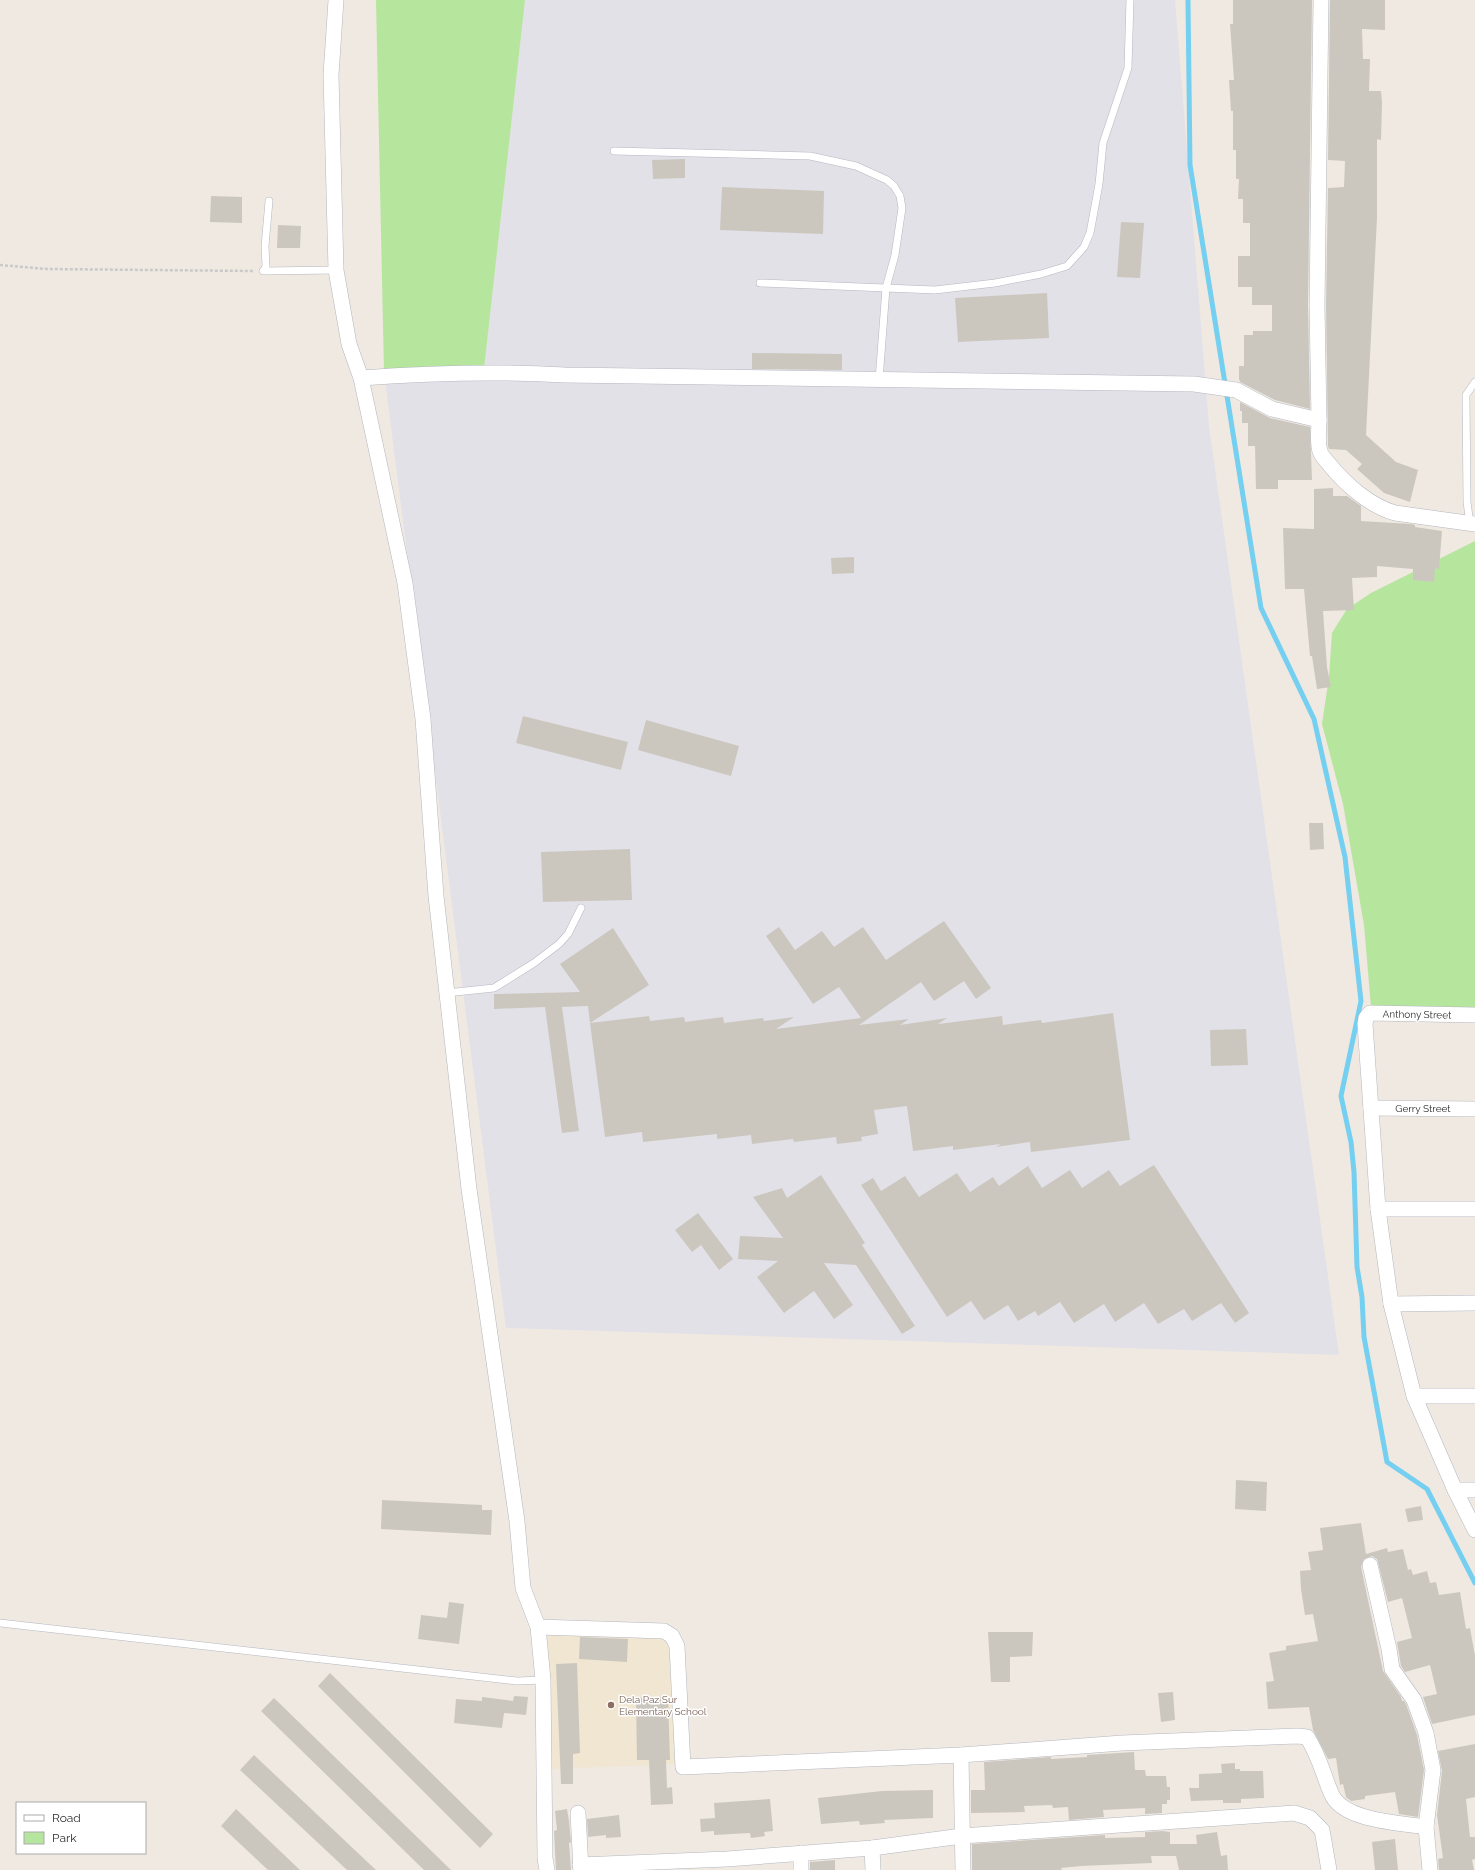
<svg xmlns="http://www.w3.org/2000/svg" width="1475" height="1870" viewBox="0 0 1475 1870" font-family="Raleway,sans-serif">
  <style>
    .industrial { fill: #e3e1e8 }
    .education { fill: #f0e6d1 }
    .green { fill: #b6e59e }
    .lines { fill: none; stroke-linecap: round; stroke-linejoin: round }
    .stream { stroke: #75cff0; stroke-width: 5 }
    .building { fill: #cbc7bf }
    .service-casing { stroke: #b4b7c1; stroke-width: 8 }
    .minor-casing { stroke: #b4b7c1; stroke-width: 16 }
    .path { stroke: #c9c9c9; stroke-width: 2.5; stroke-dasharray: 3 2; stroke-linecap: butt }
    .service { stroke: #fff; stroke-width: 7 }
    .minor { stroke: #fff; stroke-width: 15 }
    .education-dot { fill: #8d6e63; stroke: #fff; stroke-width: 1.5 }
    .labels { text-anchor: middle; stroke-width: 3; stroke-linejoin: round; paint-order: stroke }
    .street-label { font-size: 10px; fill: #2e2e2e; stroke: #fff }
    .education-label { font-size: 10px; fill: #785e54; stroke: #fff; text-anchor: start }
  </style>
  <rect width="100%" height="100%" fill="#efe9e1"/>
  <path class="industrial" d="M525,0H1175L1209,426L1339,1355L506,1328L384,372L484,369Z"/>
  <path class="education" d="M547,1631L661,1636L671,1646L676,1764L550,1769Z"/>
  <g class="green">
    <path d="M376,0H525L484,369L384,372Z"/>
    <path d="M1475,541V1009L1371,1007L1364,925L1343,804L1322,724L1329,677L1332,633L1347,609L1371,593Z"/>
  </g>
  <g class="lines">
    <path class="stream" d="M1188,0L1190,165L1261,608L1314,719L1345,857L1361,1001L1341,1096L1351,1142L1354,1172L1357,1267L1362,1297L1364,1337L1387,1462L1427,1489L1475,1583"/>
  </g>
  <g class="building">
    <path d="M1233,0H1312L1308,305L1310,409L1275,400L1240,382L1239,379V366H1244V335H1253V331H1272V305H1252V287H1238V256H1250V223H1243V199H1238L1239,179H1236V150H1233V111H1231L1229,80H1234L1230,24H1233Z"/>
    <path d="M1330,0H1385V30L1362,29L1363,59H1370L1369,91H1381L1382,103L1381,140L1377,139V218L1366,435L1396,462L1418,470L1410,502L1384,493L1357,469L1362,464L1346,450L1329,449L1328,446L1326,305L1328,188L1344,187L1345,161L1328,160Z"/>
    <path d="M685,159V178L653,179L652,160Z"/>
    <path d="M722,187L824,191L823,234L720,230Z"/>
    <path d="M211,196L242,197V223L210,222Z"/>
    <path d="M1121,222L1144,223L1140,278L1117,277Z"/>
    <path d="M278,225L301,226L300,248H277Z"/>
    <path d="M1047,293L1049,338L958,342L955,298Z"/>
    <path d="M752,353L842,354V370L752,369Z"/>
    <path d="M1240,402L1270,418L1310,427L1312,480H1278V489H1256L1255,446H1248V423H1242V411H1240Z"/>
    <path d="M1333,488V496H1347L1361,506V521L1411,524L1415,525V527L1442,531L1439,569L1435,568L1434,582L1413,580V569L1377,566V577L1352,578L1354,610L1323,611L1327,667L1331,687L1317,689L1312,656H1310L1304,589H1285L1283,528L1314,529V489Z"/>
    <path d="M854,557V573L832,574L831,558Z"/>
    <path d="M523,716L628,742L621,770L516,743Z"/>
    <path d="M646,720L739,746L731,776L638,750Z"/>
    <path d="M1309,823H1323L1324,849L1310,850Z"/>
    <path d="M630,849L632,900L543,902L541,852Z"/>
    <path d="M944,921L991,988L976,999L964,981L934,1001L921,982L859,1025L909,1019L900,1025L947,1018L938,1024L1002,1016L1003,1025L1041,1020L1042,1023L1113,1013L1130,1140L1031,1152L1030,1142L996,1147L1001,1144L953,1150V1146L913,1151L907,1106L874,1110L878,1134L861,1137L862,1141L837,1144L836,1137L794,1142L793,1139L752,1144L751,1135L717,1139V1134L643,1142L642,1132L605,1137L590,1023L649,1016L650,1021L684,1017L685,1022L723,1017L724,1023L763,1018L764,1021L794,1017L776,1029L861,1018L839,987L813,1004L766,936L779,927L795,950L822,931L834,947L863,927L886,960Z"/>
    <path d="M613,928L649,985L590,1023L588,1006L562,1007L579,1131L562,1133L545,1007L494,1009V994L580,992L560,964Z"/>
    <path d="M1246,1029L1248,1065L1211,1066L1210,1030Z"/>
    <path d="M1154,1165L1249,1313L1235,1323L1221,1303L1192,1321L1184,1309L1158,1324L1144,1303L1115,1322L1104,1304L1074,1323L1060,1302L1038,1316L1035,1311L1018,1321L1008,1305L984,1320L971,1301L947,1317L861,1185L873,1178L881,1191L905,1176L919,1197L957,1173L970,1192L993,1177L999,1186L1028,1166L1042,1188L1070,1170L1082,1188L1109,1170L1120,1186Z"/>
    <path d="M821,1175L865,1243L862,1245L915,1326L902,1334L856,1265L824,1263L853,1305L834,1319L814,1291L784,1313L757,1277L778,1261L738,1259L740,1236L783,1238L753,1197L782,1188L787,1198Z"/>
    <path d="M698,1213L733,1259L719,1270L701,1245L692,1252L675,1230Z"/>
    <path d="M1236,1480L1267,1482L1266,1511L1235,1509Z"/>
    <path d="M382,1500L482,1505V1510H492L491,1535L381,1529Z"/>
    <path d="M1421,1506L1423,1520L1408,1522L1405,1509Z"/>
    <path d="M1361,1523L1366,1554L1387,1548L1388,1552L1403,1549L1408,1570L1411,1569L1413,1575L1427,1571L1430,1583L1436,1582L1439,1595L1460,1592L1466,1629L1470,1628L1475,1656V1715L1432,1724L1423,1697L1437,1694L1430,1665L1405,1672L1401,1666L1397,1642L1412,1638L1402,1598L1388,1602L1377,1559L1372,1556L1364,1559L1361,1567L1383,1671L1401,1697L1402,1701H1404L1406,1704L1417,1735L1424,1770L1418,1817L1399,1814L1395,1792L1365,1796V1799L1351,1801L1346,1797L1343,1784L1340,1785L1336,1758L1328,1759L1313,1730L1309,1707L1268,1709L1266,1682L1274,1681L1269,1653L1286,1650V1646L1318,1641L1313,1614L1305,1615L1301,1589L1300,1571L1311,1570L1308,1552L1323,1550L1320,1528Z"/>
    <path d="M449,1602L464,1604L459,1644L418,1639L421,1615L447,1618Z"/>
    <path d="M988,1632H1033L1032,1656L1010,1657V1682H991Z"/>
    <path d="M580,1637L628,1639L627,1662L579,1659Z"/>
    <path d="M577,1663L580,1753L573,1754V1784H561L556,1664Z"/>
    <path d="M330,1673L493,1834L480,1848L318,1686Z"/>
    <path d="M1173,1692L1175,1720L1161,1722L1158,1693Z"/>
    <path d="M514,1696L528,1697L526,1715L504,1713L502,1728L454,1723L456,1699L482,1701V1697L513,1701Z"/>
    <path d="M668,1697L670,1760H666L667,1788L672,1787L673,1804L651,1805L649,1760H637L636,1698Z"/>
    <path d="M274,1698L451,1870H424L261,1711Z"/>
    <path d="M1475,1744V1797L1466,1799L1470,1837H1475V1859L1472,1860L1474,1870H1439L1438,1859L1443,1858L1437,1815L1442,1771L1438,1751Z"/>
    <path d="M1134,1752L1135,1770H1145L1146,1776H1166L1167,1787H1170V1800H1167V1804H1162V1813L1145,1814V1808L1103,1810L1104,1817L1069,1820L1068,1807L1053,1808L1052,1805L1024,1806L1025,1812L971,1813V1790H985L984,1762L1051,1757V1759L1087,1757V1755Z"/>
    <path d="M254,1755L376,1870H347L240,1770Z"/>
    <path d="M1235,1763V1769H1240V1771H1263L1264,1798L1241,1799V1803H1223V1800L1191,1801L1189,1788H1199V1774L1222,1773L1221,1764Z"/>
    <path d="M933,1790V1818L884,1820L885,1823L860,1825L859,1821L821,1824L818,1798L882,1791Z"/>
    <path d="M770,1799L773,1831L764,1832L765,1836L751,1838L750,1833L714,1835V1831L701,1832L700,1819L715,1818L714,1803Z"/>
    <path d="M236,1809L300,1870H268L221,1826Z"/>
    <path d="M567,1809L569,1821L571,1842L569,1843L571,1870H556L554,1831L557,1830L555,1811Z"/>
    <path d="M619,1815L621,1837L606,1838V1835L588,1837L587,1819Z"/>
    <path d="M1163,1831L1170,1832V1844H1197L1196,1835L1217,1832L1221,1856L1227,1855L1228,1870H1179L1176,1856H1151L1152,1863L1081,1866L1061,1868L1062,1870H972V1844L1105,1835V1838L1145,1837V1832Z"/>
    <path d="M1395,1839L1398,1870H1375L1372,1842Z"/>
    <path d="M835,1860V1870H810V1862Z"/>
  </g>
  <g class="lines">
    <defs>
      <g id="service">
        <path d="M614,151L810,156L856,166L887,180L894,186L900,196L902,208L895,255L886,288L879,380"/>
        <path d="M269,201L265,246L266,267L263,271L336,270"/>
        <path d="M760,283L935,290L995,283L1041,274L1067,266L1084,247L1090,233L1099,184L1103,143L1128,68L1130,0"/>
        <path d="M1470,524L1467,502L1466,395L1475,382"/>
        <path d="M446,993L494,988L534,963L559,944L568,934L581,908"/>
        <path d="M0,1623L517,1681L543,1680"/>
      </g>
      <g id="minor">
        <path d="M336,0L331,75L336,270L349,344L361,378L405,583L423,719L436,896L469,1189L517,1521L523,1588L538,1627L543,1680L545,1858L547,1870"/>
        <path d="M361,378C430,373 496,371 565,375L1194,384L1236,390L1272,409L1319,420C1319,429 1317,443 1320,451C1321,456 1326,460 1329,464C1345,484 1370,506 1395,513L1475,524"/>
        <path d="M1319,420L1317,305L1321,0"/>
        <path d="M1475,1015L1370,1013L1366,1018L1365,1024L1378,1209L1391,1304L1414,1396L1455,1490L1475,1530"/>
        <path d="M1371,1108L1475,1109"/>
        <path d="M1378,1209H1475"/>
        <path d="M1391,1304L1475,1303"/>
        <path d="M1414,1396H1475"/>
        <path d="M1455,1490H1475"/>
        <path d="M1370,1565L1389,1649L1392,1669L1414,1700L1426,1733L1433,1770L1426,1827L1430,1870"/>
        <path d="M538,1627L664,1631L672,1636L677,1646L683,1767L961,1755L1122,1743L1298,1736L1307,1737C1319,1755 1323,1774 1331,1793C1342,1821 1400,1823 1426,1827"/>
        <path d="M961,1755L963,1870"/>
        <path d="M578,1813L581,1870"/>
        <path d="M872,1848L873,1870"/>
        <path d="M801,1853V1870"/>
        <path d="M580,1865L727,1859L872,1848L962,1836L1294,1813L1310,1818L1322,1830L1329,1870"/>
      </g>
    </defs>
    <use href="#service" class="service-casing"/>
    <use href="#minor" class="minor-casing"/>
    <path class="path" d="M0,265L47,269L253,271"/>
    <use href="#service" class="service"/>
    <use href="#minor" class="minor"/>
  </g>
  <circle class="education-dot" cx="611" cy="1705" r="4"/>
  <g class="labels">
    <g class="street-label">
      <text transform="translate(1417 1014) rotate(1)" y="4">Anthony Street</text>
      <text x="1423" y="1112">Gerry Street</text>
    </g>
    <g class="education-label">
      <text x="619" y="1703">Dela Paz Sur<tspan x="619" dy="12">Elementary School</tspan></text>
    </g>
  </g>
  <rect x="16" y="1802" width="130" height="52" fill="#ffffff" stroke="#ababab"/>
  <rect x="24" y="1815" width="20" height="6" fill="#ffffff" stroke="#ababab"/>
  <text x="52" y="1822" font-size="12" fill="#2e2e2e">Road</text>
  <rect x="24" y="1832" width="20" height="12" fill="#b6e59e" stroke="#ababab"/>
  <text x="52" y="1842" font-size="12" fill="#2e2e2e">Park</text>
</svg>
